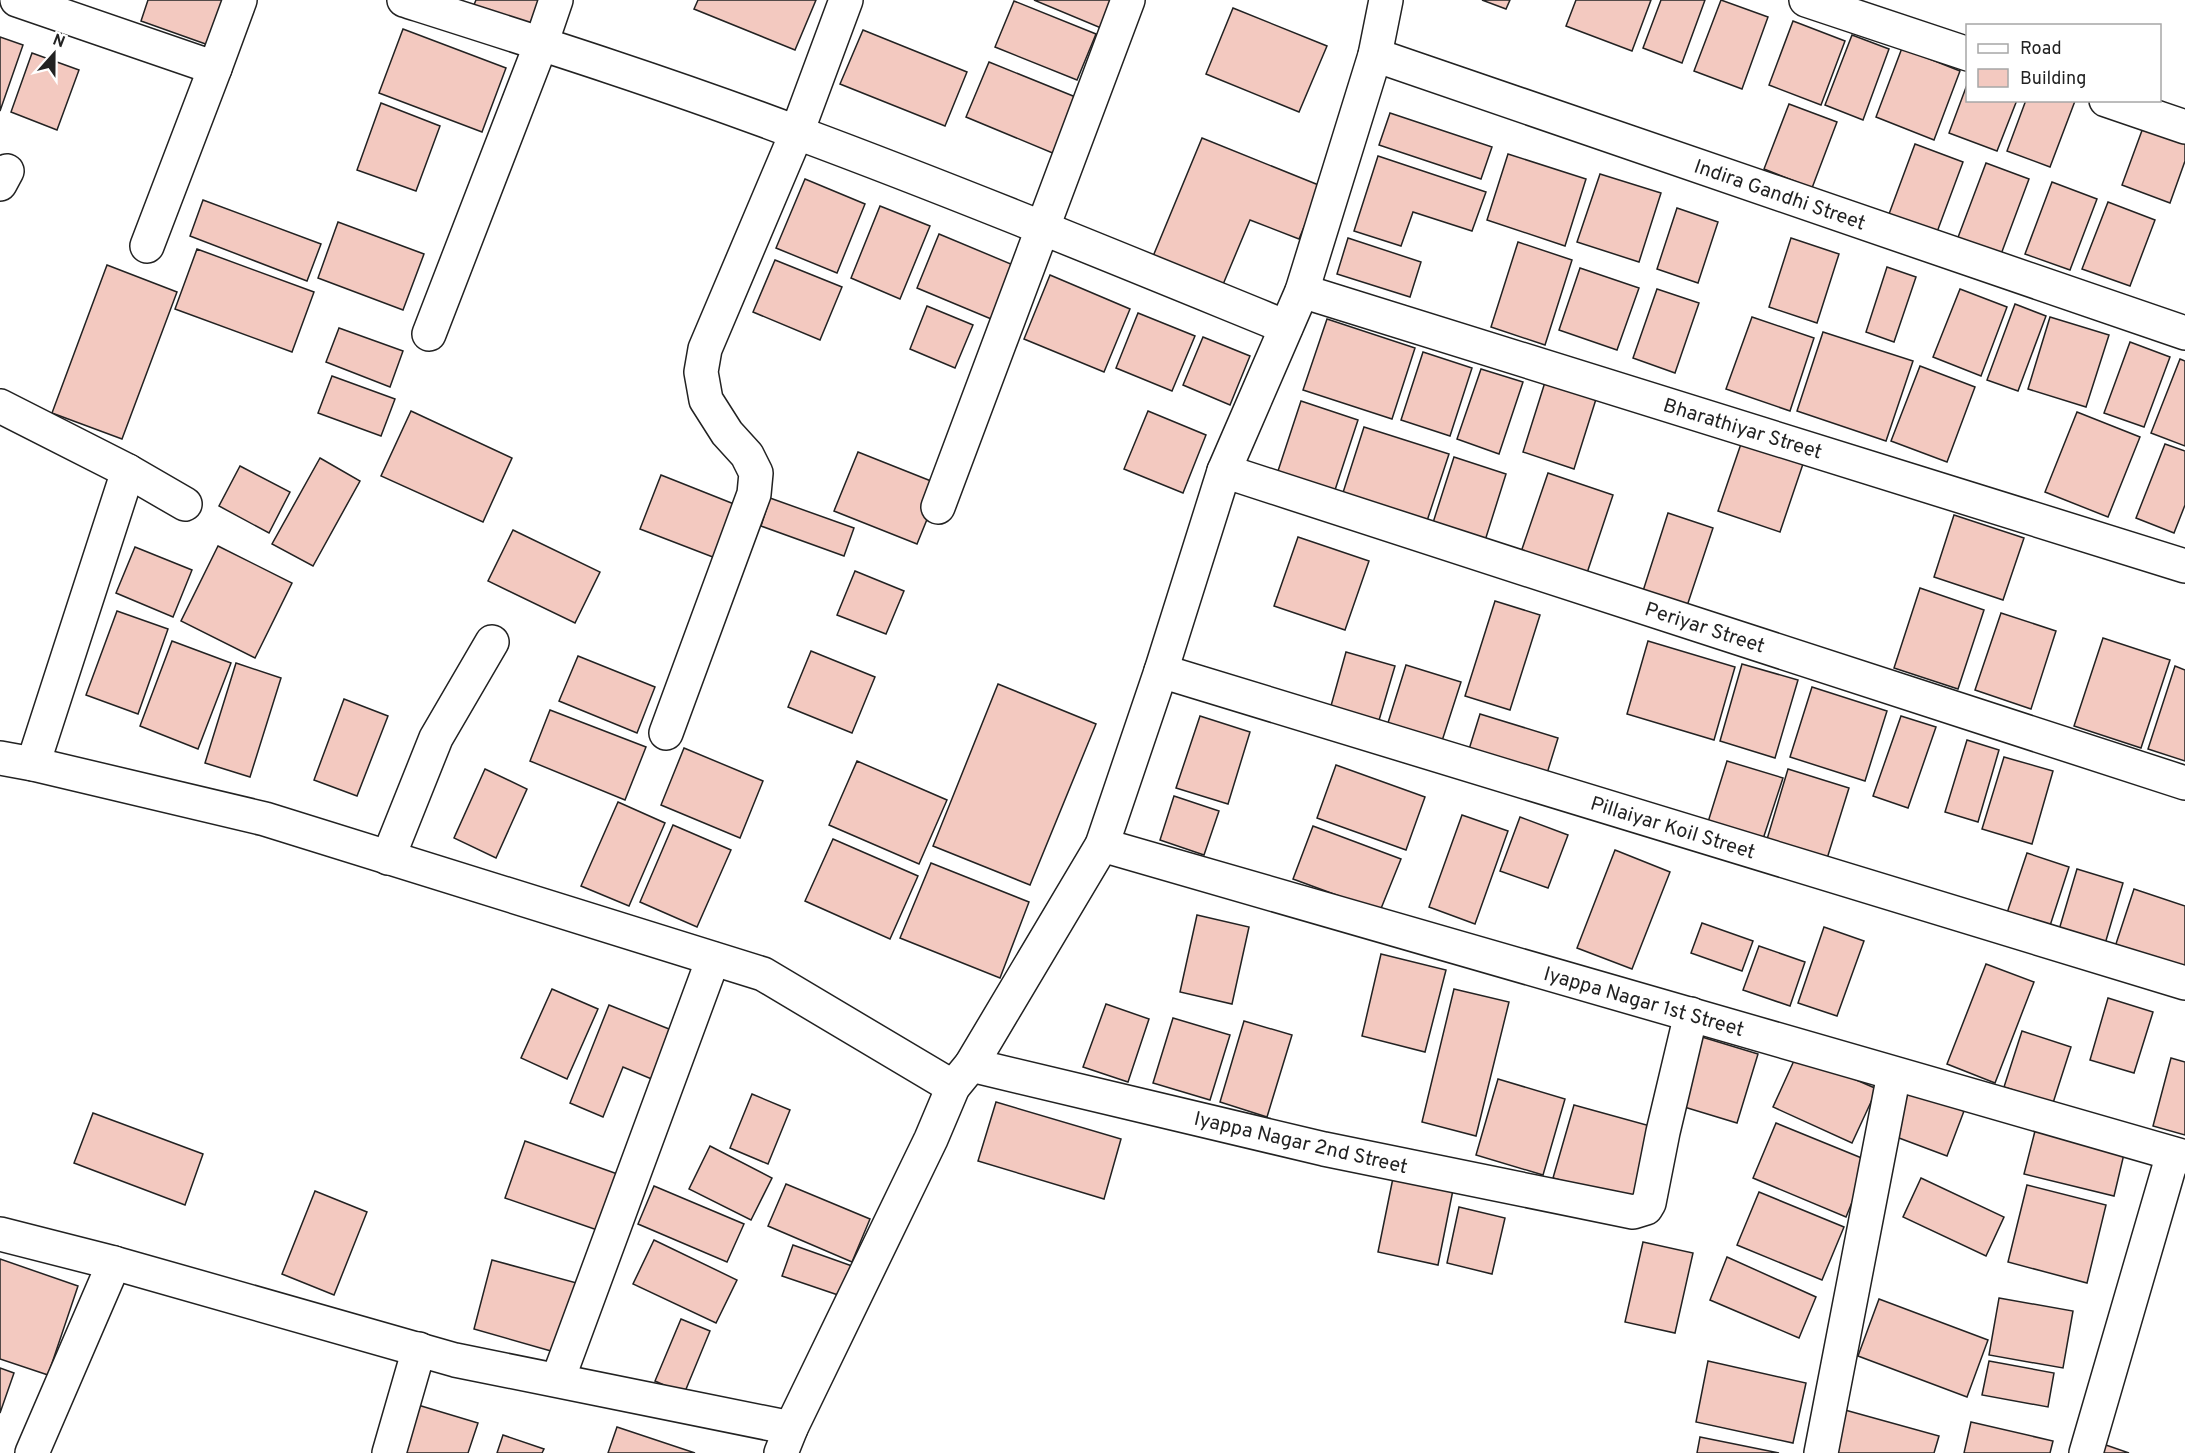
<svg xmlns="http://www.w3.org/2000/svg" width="2185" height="1453" viewBox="0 0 2185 1453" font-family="Overpass,sans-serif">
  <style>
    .building { fill: #f3c9c0; stroke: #222; stroke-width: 1.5 }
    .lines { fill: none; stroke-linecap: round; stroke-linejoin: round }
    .minor-casing { stroke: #222; stroke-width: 36 }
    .tertiary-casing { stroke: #222; stroke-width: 36 }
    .minor { stroke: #fff; stroke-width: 33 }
    .tertiary { stroke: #fff; stroke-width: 33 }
    .labels { text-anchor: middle; stroke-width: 4.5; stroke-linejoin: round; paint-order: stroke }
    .street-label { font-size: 20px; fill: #222; stroke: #fff }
  </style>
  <rect width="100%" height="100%" fill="#fff"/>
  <g class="building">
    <path d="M148,0H231L214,47L141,21Z"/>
    <path d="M476,0H539L527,32L471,12Z"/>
    <path d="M698,0H816L795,50L694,9Z"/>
    <path d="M1034,0H1112L1101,28Z"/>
    <path d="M1482,0H1510L1506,9Z"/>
    <path d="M1576,0H1651L1632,51L1566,26Z"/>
    <path d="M1661,0H1705L1682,63L1643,48Z"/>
    <path d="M1721,0L1768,17L1742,89L1694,71Z"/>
    <path d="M1014,1L1096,34L1077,80L995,47Z"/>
    <path d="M1233,8L1327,46L1299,112L1206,74Z"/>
    <path d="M1793,21L1845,41L1821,105L1769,85Z"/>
    <path d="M403,29L506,68L482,132L379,93Z"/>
    <path d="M863,30L967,72L945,126L840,84Z"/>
    <path d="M1852,35L1889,49L1863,120L1825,105Z"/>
    <path d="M0,37L23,45L0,111Z"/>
    <path d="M1902,48L1960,71L1934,140L1876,117Z"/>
    <path d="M32,53L79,70L57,130L11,112Z"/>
    <path d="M989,62L1078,98L1055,154L966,117Z"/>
    <path d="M1968,82V100H2017L1997,151L1949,133Z"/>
    <path d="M2026,100L2075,101L2050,167L2007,151Z"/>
    <path d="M381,103L440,126L416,191L357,170Z"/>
    <path d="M1789,104L1837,122L1812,188L1764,169Z"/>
    <path d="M1390,113L1492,147L1481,179L1379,145Z"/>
    <path d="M2144,125L2185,141V161L2170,203L2122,185Z"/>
    <path d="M1202,138L1321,186L1299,239L1250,220L1219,294L1149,266Z"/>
    <path d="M1915,144L1963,162L1937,232L1889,214Z"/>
    <path d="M1508,154L1586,179L1565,246L1487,220Z"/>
    <path d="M1378,156L1486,192L1472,231L1413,212L1401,246L1354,231Z"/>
    <path d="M1986,163L2029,179L2000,257L1957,240Z"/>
    <path d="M1600,174L1661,193L1639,262L1577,242Z"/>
    <path d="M805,179L865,204L837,273L776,248Z"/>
    <path d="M2052,182L2097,199L2070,270L2025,254Z"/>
    <path d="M203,200L321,244L307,281L190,236Z"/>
    <path d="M2108,202L2155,220L2130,286L2082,269Z"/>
    <path d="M880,206L930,226L900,299L851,278Z"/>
    <path d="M1677,208L1718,222L1698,283L1657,269Z"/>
    <path d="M338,222L424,254L403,310L318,278Z"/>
    <path d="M939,234L1018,267L996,321L917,288Z"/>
    <path d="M1348,238L1421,262L1410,297L1337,274Z"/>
    <path d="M1791,238L1839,254L1817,323L1769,307Z"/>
    <path d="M1518,242L1572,260L1545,345L1491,327Z"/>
    <path d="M197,249L314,292L292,352L175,309Z"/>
    <path d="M775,260L842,287L820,340L753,312Z"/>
    <path d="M107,265L177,292L122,439L52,413Z"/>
    <path d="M1887,267L1916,277L1894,342L1866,332Z"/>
    <path d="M1580,268L1639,288L1617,350L1559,330Z"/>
    <path d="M1050,275L1130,309L1104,372L1024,339Z"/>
    <path d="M1657,289L1699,303L1675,373L1633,358Z"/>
    <path d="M1960,289L2007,307L1981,376L1933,357Z"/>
    <path d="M2015,304L2046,316L2018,391L1987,380Z"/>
    <path d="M927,306L973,325L955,368L910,349Z"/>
    <path d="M1138,313L1195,336L1172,391L1116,368Z"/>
    <path d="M1752,317L1814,338L1790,411L1726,389Z"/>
    <path d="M2050,317L2109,335L2086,407L2028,389Z"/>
    <path d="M1327,319L1415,348L1392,419L1303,390Z"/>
    <path d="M339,328L403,351L390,387L326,362Z"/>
    <path d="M1823,332L1913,361L1886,441L1797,411Z"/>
    <path d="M1203,337L1250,356L1230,405L1183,385Z"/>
    <path d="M2130,342L2170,357L2144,427L2104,413Z"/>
    <path d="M1423,352L1472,368L1450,436L1401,420Z"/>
    <path d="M2180,359L2185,361V446L2151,433Z"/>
    <path d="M1920,366L1975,387L1947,462L1891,441Z"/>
    <path d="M1481,369L1523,382L1499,454L1457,439Z"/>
    <path d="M332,376L395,399L381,436L318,413Z"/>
    <path d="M1546,379L1597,396L1574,469L1523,452Z"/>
    <path d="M1301,401L1358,420L1334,493L1277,474Z"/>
    <path d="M411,411L512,458L483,522L381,476Z"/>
    <path d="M1148,411L1206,435L1183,493L1124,469Z"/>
    <path d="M2077,412L2140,437L2108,517L2045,492Z"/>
    <path d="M1364,427L1449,454L1424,530L1340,502Z"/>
    <path d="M1743,438L1805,458L1780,532L1718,511Z"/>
    <path d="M2165,444L2185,451V505L2174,533L2136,518Z"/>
    <path d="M858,452L941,485L917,544L834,511Z"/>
    <path d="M1454,457L1506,474L1483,547L1431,529Z"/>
    <path d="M320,458L360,481L313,566L272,544Z"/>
    <path d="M240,466L290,492L269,533L219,506Z"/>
    <path d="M1548,473L1613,495L1586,576L1520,555Z"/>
    <path d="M661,475L739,506L718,559L640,529Z"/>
    <path d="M770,498L854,528L844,556L761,526Z"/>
    <path d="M1668,513L1713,528L1687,606L1643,591Z"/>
    <path d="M1954,515L2024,538L2003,600L1934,577Z"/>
    <path d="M513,530L600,572L575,623L488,581Z"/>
    <path d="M1298,537L1369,561L1345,630L1274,606Z"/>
    <path d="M218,546L292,583L255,658L181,621Z"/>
    <path d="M135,547L192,570L173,617L116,593Z"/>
    <path d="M855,571L904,591L886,634L837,615Z"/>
    <path d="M1920,588L1984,610L1958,689L1894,668Z"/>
    <path d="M1495,601L1540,615L1510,710L1465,696Z"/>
    <path d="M117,611L168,629L138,714L86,695Z"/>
    <path d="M2001,613L2056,631L2031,709L1975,690Z"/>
    <path d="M2103,638L2170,660L2141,748L2074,726Z"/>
    <path d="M172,641L231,663L198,749L140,726Z"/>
    <path d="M1648,641L1735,667L1714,740L1627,714Z"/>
    <path d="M811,651L875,677L852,733L788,707Z"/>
    <path d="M1346,652L1395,666L1377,727L1329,713Z"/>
    <path d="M578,656L655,687L637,733L559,701Z"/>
    <path d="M236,663L281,678L250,777L205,763Z"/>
    <path d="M1742,664L1798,680L1775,758L1720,741Z"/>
    <path d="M1406,665L1461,682L1441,744L1387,726Z"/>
    <path d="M2175,666L2185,670V761L2148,749Z"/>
    <path d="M998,684L1096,724L1030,885L933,846Z"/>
    <path d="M1812,687L1887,711L1865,781L1790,757Z"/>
    <path d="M344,699L388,716L357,796L314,780Z"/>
    <path d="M550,710L646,747L625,800L530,761Z"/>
    <path d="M1480,714L1558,738L1544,783L1466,759Z"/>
    <path d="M1200,716L1250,732L1228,804L1176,788Z"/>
    <path d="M1901,716L1936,727L1908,808L1873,796Z"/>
    <path d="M1967,740L1999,750L1978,822L1945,812Z"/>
    <path d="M684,748L763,781L740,838L661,805Z"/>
    <path d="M2004,757L2053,771L2032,844L1982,829Z"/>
    <path d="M857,761L947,800L919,864L829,825Z"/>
    <path d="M1727,761L1783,778L1763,839L1708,822Z"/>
    <path d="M1336,765L1425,797L1406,850L1317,818Z"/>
    <path d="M485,769L527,789L496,858L454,838Z"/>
    <path d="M1788,769L1849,788L1825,865L1765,846Z"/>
    <path d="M1174,796L1219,811L1204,855L1160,840Z"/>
    <path d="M618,802L665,823L629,906L581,886Z"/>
    <path d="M1462,815L1508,831L1475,924L1429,907Z"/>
    <path d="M1520,817L1568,835L1548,888L1500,871Z"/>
    <path d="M673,825L731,850L697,927L640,902Z"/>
    <path d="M1313,826L1401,859L1380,911L1293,879Z"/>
    <path d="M833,839L918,876L890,939L805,901Z"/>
    <path d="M1615,850L1670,872L1632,969L1577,948Z"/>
    <path d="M2027,853L2069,867L2047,935L2004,922Z"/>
    <path d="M931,863L1029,902L1000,978L900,938Z"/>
    <path d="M2077,869L2123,883L2102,954L2056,940Z"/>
    <path d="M2134,889L2185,906V980L2112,956Z"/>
    <path d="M1197,915L1249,927L1232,1004L1180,992Z"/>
    <path d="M1702,923L1753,941L1742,971L1691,953Z"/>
    <path d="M1824,927L1864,941L1837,1016L1798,1003Z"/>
    <path d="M1759,946L1805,962L1790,1006L1743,990Z"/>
    <path d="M1381,954L1446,970L1425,1052L1362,1036Z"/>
    <path d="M1986,964L2034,982L1995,1083L1947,1064Z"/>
    <path d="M552,989L598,1009L567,1079L521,1058Z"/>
    <path d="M1454,989L1509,1002L1476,1136L1422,1122Z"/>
    <path d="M2108,998L2153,1012L2134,1073L2090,1060Z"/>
    <path d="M1106,1004L1149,1019L1128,1082L1083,1067Z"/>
    <path d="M609,1005L674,1031L654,1080L623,1067L603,1117L570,1103Z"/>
    <path d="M1173,1018L1230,1035L1210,1100L1153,1083Z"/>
    <path d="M1244,1021L1292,1035L1267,1117L1220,1102Z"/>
    <path d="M2022,1031L2071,1047L2053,1103L2004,1087Z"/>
    <path d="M1692,1034L1758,1054L1737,1123L1671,1103Z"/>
    <path d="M1797,1054L1877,1089L1852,1143L1773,1107Z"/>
    <path d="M2171,1058L2185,1062V1135L2153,1126Z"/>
    <path d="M1498,1079L1565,1099L1543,1175L1476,1155Z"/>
    <path d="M1907,1090L1964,1111L1947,1156L1891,1135Z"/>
    <path d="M752,1094L790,1110L768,1164L730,1148Z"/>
    <path d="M996,1102L1121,1139L1104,1199L978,1161Z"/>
    <path d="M1574,1105L1661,1129L1641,1203L1553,1178Z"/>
    <path d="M93,1113L203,1154L185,1205L74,1163Z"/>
    <path d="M1776,1123L1869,1161L1846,1217L1753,1178Z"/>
    <path d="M2035,1131L2124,1154L2114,1196L2024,1174Z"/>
    <path d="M525,1141L623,1176L603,1232L505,1198Z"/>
    <path d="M710,1146L772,1178L751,1220L689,1189Z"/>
    <path d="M1393,1178L1453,1190L1438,1265L1378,1252Z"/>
    <path d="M1921,1178L2004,1217L1986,1256L1903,1217Z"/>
    <path d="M786,1184L870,1219L852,1262L768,1226Z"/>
    <path d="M2027,1185L2106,1205L2087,1283L2008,1262Z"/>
    <path d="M654,1186L744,1224L727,1262L638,1224Z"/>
    <path d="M315,1191L367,1212L334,1295L282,1274Z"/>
    <path d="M1759,1192L1844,1227L1822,1280L1737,1245Z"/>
    <path d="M1459,1207L1505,1218L1492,1274L1447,1263Z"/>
    <path d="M654,1240L737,1280L716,1323L633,1284Z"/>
    <path d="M1643,1242L1693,1253L1675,1333L1625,1322Z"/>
    <path d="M793,1245L852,1266L841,1296L782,1276Z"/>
    <path d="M1727,1257L1816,1297L1799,1338L1710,1300Z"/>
    <path d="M0,1259L78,1286L48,1375L0,1359Z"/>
    <path d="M492,1260L584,1285L565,1355L474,1329Z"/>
    <path d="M1999,1298L2073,1311L2063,1368L1989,1355Z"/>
    <path d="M1879,1299L1988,1340L1967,1397L1858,1356Z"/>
    <path d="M681,1319L710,1331L684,1394L655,1381Z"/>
    <path d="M1708,1361L1806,1383L1793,1443L1696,1422Z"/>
    <path d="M1989,1361L2054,1373L2048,1407L1982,1395Z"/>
    <path d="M0,1368L14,1373L0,1413Z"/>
    <path d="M418,1405L478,1423L468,1453H403Z"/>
    <path d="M1845,1410L1939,1436L1934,1453H1833Z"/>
    <path d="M1971,1422L2053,1441L2050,1453H1964Z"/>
    <path d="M617,1427L695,1453H608Z"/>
    <path d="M503,1435L544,1449L542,1453H497Z"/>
    <path d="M1700,1437L1779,1453H1697Z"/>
    <path d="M2103,1444L2129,1453H2099Z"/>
  </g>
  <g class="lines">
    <defs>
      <g id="minor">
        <path d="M17,0L215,68L240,0"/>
        <path d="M404,0C536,42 669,84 798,133C962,194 1124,261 1286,327"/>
        <path d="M1806,0L1968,54"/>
        <path d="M1375,55L2185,333"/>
        <path d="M2106,100L2185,127"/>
        <path d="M0,184L7,171"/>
        <path d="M147,246L215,68"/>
        <path d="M1302,291L2185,566"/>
        <path d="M429,334L541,44L556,0"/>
        <path d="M0,406L128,471L185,504"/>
        <path d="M1224,471L2185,783"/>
        <path d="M938,507L1128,0"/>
        <path d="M1161,671L2185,983"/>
        <path d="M666,733L754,494L756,473L747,455L727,433L706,400L701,372L705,349L797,132L846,0"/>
        <path d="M0,758L33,764L265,819L763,974L953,1087"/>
        <path d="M33,764L128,471"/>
        <path d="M1102,845L2185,1157"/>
        <path d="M388,858L436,738L492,642"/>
        <path d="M971,1065L1324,1149L1633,1212L1646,1208L1649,1203L1663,1132L1691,1014"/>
        <path d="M0,1234L114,1263L455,1360L791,1428"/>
        <path d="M558,1379L713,959"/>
        <path d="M32,1453L114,1263"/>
        <path d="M389,1453L419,1349"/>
        <path d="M1821,1453L1894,1074"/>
        <path d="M2086,1453L2173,1154"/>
      </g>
      <path id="tertiary" d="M781,1453L791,1428L931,1139L953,1087L971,1065L1102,845L1161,671L1224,471L1302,291L1375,55L1386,0"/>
    </defs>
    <use href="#minor" class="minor-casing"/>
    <use href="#tertiary" class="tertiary-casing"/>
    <use href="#minor" class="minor"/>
    <use href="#tertiary" class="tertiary"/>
  </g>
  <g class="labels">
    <g class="street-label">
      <text transform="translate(1780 194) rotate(19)" y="7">Indira Gandhi Street</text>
      <text transform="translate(1743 428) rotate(17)" y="7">Bharathiyar Street</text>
      <text transform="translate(1705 627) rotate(18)" y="7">Periyar Street</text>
      <text transform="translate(1673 827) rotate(17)" y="7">Pillaiyar Koil Street</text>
      <text transform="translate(1644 1001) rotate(16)" y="7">Iyappa Nagar 1st Street</text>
      <text transform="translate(1301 1142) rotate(13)" y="7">Iyappa Nagar 2nd Street</text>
    </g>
  </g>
  <rect x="1966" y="24" width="195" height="78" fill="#ffffff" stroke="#a7a7a7" stroke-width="1.5"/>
  <rect x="1978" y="44" width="30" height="9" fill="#ffffff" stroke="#a7a7a7" stroke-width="1.5"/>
  <text x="2020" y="54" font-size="18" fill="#222222">Road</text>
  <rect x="1978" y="69" width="30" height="18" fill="#f3c9c0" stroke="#a7a7a7" stroke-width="1.5"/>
  <text x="2020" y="84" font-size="18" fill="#222222">Building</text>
  <g transform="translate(54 54) rotate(21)" stroke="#ffffff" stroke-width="4.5" paint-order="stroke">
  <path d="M0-4.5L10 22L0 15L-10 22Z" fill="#222222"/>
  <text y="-9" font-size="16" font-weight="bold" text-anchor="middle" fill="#222222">N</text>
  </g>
</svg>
